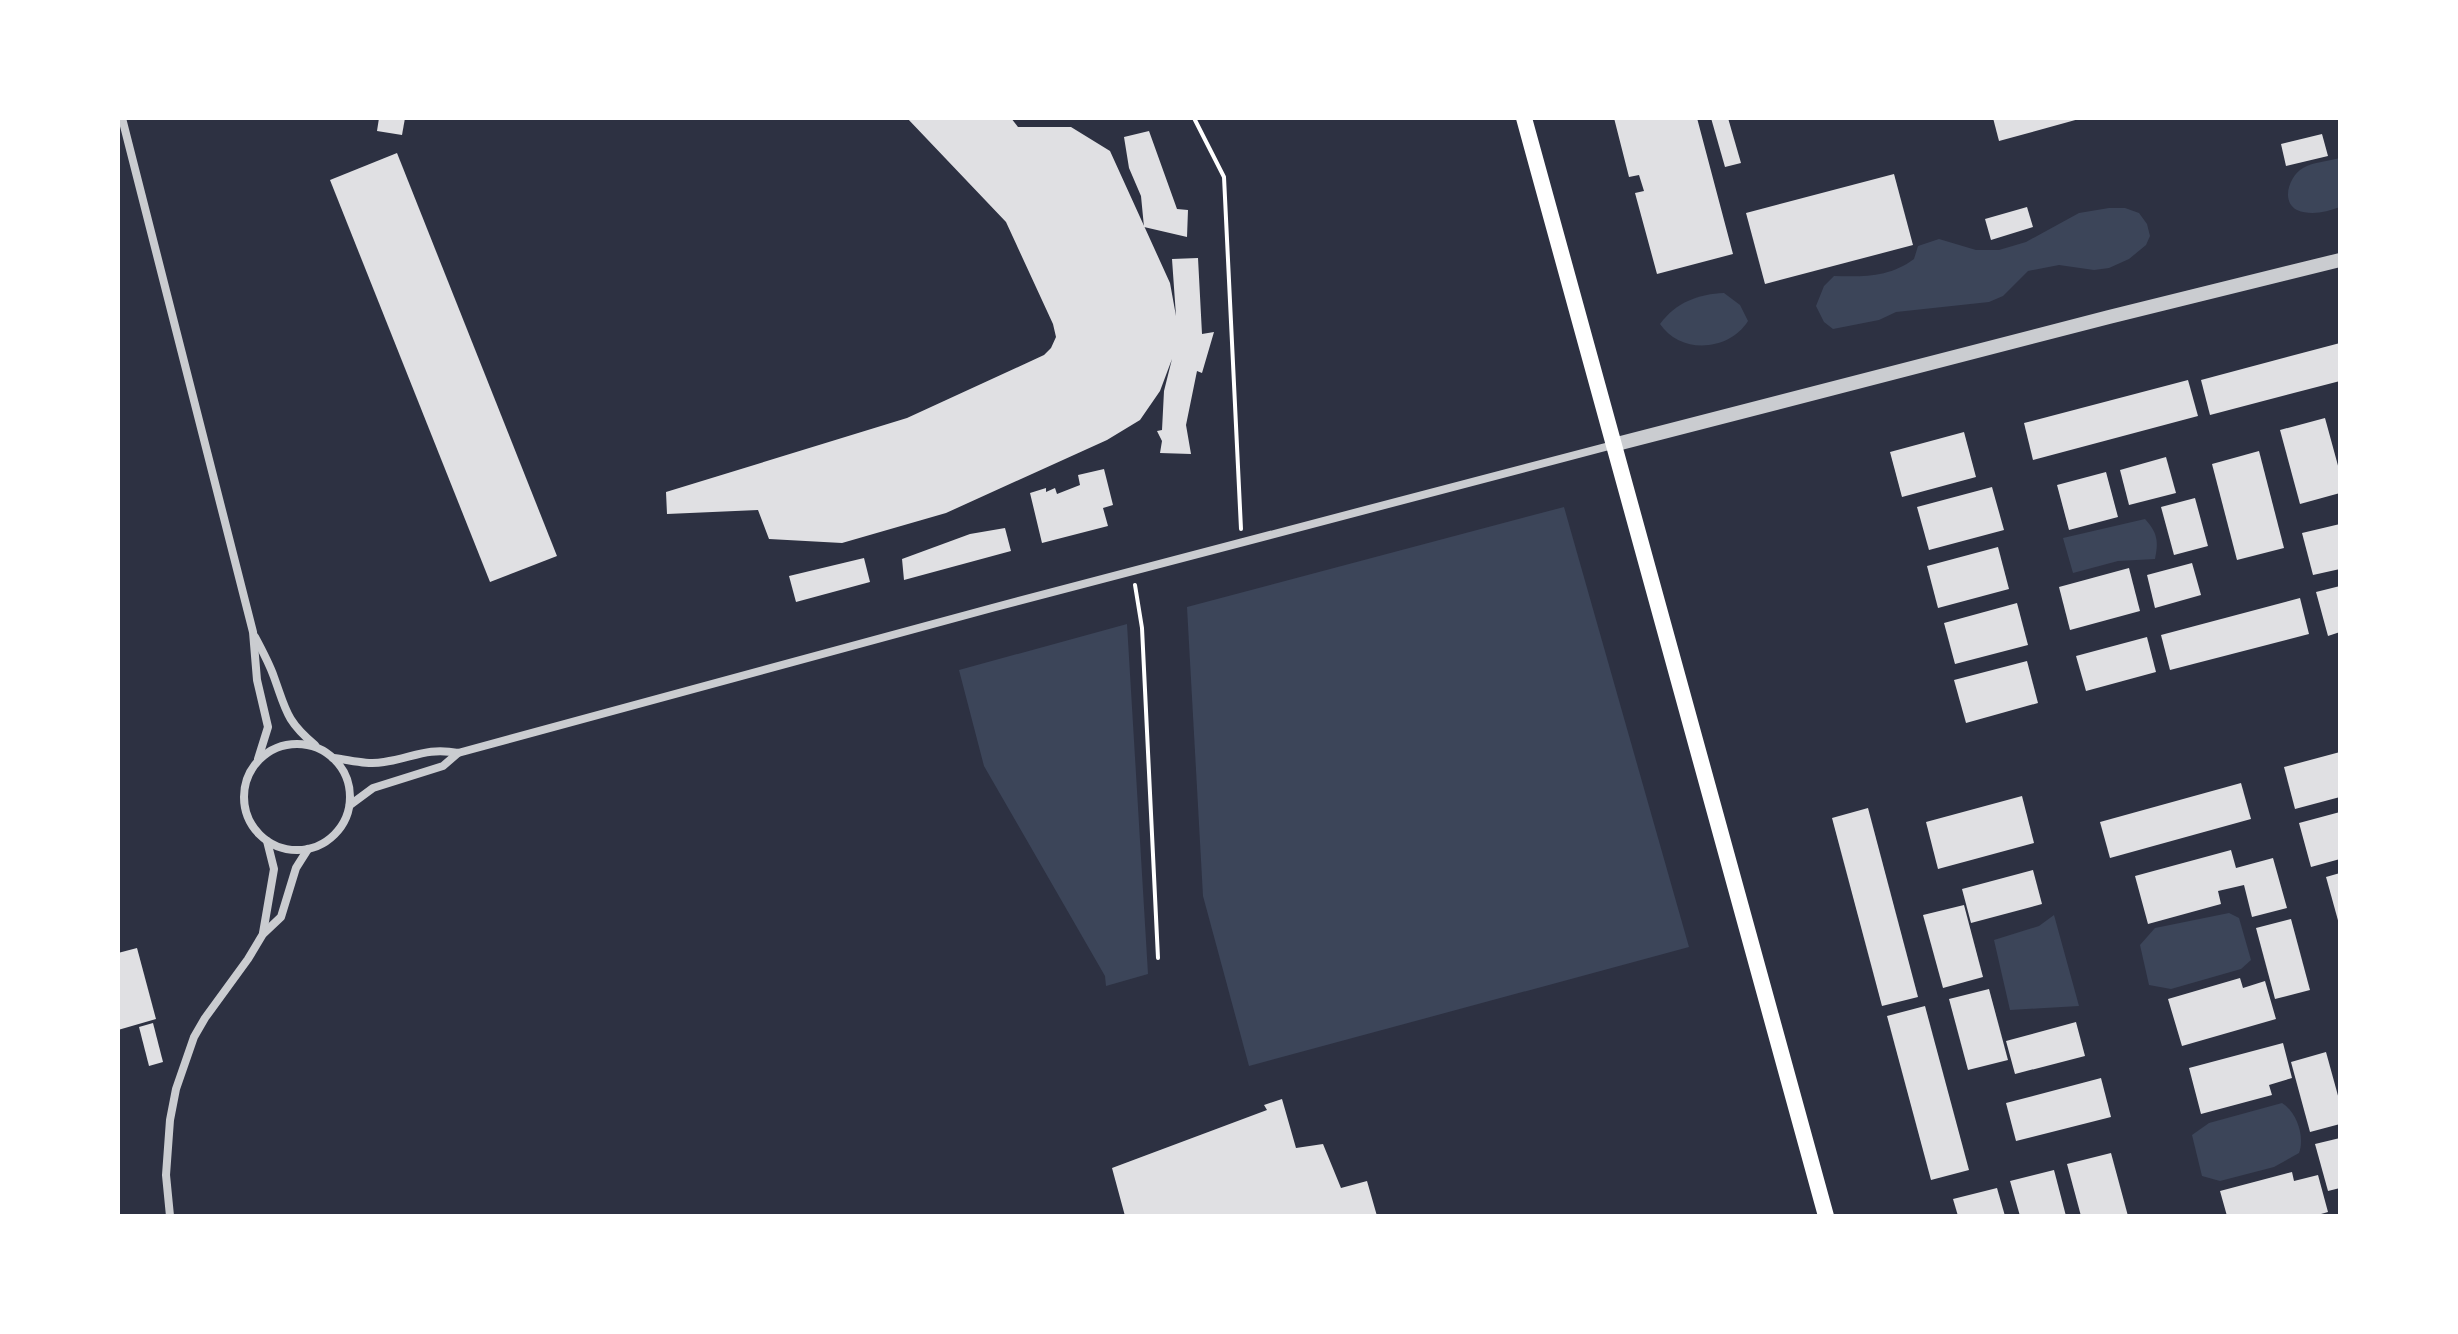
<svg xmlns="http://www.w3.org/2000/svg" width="2458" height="1334" viewBox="0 0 2458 1334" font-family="'DejaVu Sans',sans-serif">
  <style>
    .green { fill: #3c4559 }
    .building { fill: #e0e0e3 }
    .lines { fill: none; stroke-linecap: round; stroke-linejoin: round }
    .path { stroke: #fff; stroke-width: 4 }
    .minor { stroke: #caccd0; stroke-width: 8 }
    .tertiary { stroke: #caccd0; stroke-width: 14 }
    .secondary { stroke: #fff; stroke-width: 16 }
  </style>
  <rect width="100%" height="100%" fill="#2d3142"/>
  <g class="green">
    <path d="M2340,158V207C2326,212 2311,216 2297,210C2280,201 2290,175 2303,168C2313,162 2329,161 2340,158Z"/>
    <path d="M2109,208H2125L2139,213L2147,224L2150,236L2146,245L2129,259L2109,268L2094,270L2059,265L2028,271L2003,296L1989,302L1896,312L1879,320L1833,329L1824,322L1816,306L1824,286L1834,276C1864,277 1890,277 1914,259L1918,246L1939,239L1976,250H1999L2026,242L2079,213Z"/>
    <path d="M1724,293L1740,305L1748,321C1729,351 1681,355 1660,324C1676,302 1699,294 1724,293Z"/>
    <path d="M1564,507L1689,947L1249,1066L1203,896L1187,607Z"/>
    <path d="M2145,519C2157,532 2159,541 2155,559L2118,561L2073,573L2063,538Z"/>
    <path d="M1127,624L1148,974L1106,986L1105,976L984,766L959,670Z"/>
    <path d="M2229,913L2239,918L2251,960L2241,969L2171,989L2149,985L2140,945L2155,928Z"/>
    <path d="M2054,915L2079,1006L2010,1010L1994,940L2039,926Z"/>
    <path d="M2282,1103C2297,1112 2305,1137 2299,1153L2274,1167L2220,1181L2202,1176L2192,1135L2209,1123Z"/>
  </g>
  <g class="building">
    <path d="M379,118H405L402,135L377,131Z"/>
    <path d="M907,118H1011L1018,127H1071L1110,151L1170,283L1176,316L1172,259L1198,258L1202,334L1214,332L1202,373L1197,371L1186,425L1191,454L1160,453L1162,441L1157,431L1162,430L1164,391L1172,359L1160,391L1140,420L1107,440L946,513L842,543L769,539L758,510L667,514L666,492L907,418L1044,355L1051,348L1056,337L1053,324L1006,222Z"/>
    <path d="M1614,118H1697L1733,254L1657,274L1635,193L1644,191L1639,175L1629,177Z"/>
    <path d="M1711,118H1728L1741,163L1725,167Z"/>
    <path d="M1993,118H2079V119L1999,141Z"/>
    <path d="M1149,131L1177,209L1188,210L1187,237L1144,227L1141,196L1129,168L1124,137Z"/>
    <path d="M2322,134L2328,156L2286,166L2281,144Z"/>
    <path d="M397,153L557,556L490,582L330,180Z"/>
    <path d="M1894,174L1913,245L1765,284L1746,213Z"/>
    <path d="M2027,207L2033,227L1991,240L1985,219Z"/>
    <path d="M2340,343V381L2210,415L2201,380Z"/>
    <path d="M2188,380L2198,416L2033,460L2024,423Z"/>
    <path d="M2325,418L2340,473V493L2300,504L2280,430Z"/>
    <path d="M1964,432L1976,477L1902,497L1890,452Z"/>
    <path d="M2259,451L2284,548L2237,560L2212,464Z"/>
    <path d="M2166,457L2176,493L2129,505L2120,470Z"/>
    <path d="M1104,469L1113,505L1103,508L1108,526L1042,543L1030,493L1046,488V492L1055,488L1057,494L1080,485L1078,475Z"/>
    <path d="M2106,472L2118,517L2069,530L2057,485Z"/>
    <path d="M1992,487L2004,530L1929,550L1917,507Z"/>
    <path d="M2195,498L2208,546L2174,555L2161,507Z"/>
    <path d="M2340,524V569L2313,575L2302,533Z"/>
    <path d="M1005,528L1011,551L904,580L902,559L970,534Z"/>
    <path d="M1998,547L2009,589L1938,608L1927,566Z"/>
    <path d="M864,558L870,582L796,602L789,576Z"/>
    <path d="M2192,563L2201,595L2155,608L2147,575Z"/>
    <path d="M2129,568L2140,611L2070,630L2059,587Z"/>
    <path d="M2340,586V632L2328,636L2316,592Z"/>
    <path d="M2300,598L2309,634L2170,670L2161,635Z"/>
    <path d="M2017,603L2028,645L1955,664L1944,623Z"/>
    <path d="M2147,637L2156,672L2086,691L2076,656Z"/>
    <path d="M2027,661L2038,703L1966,723L1954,680Z"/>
    <path d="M2340,752V797L2295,809L2284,767Z"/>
    <path d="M2241,783L2251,819L2110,858L2100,822Z"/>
    <path d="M2022,796L2034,843L1938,869L1926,822Z"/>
    <path d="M1868,808L1918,997L1882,1006L1832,818Z"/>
    <path d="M2340,812V859L2311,867L2299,823Z"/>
    <path d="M2231,850L2236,868L2273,858L2287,908L2252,917L2244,885L2218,891L2221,904L2148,924L2135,876Z"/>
    <path d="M2033,870L2042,904L1971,923L1962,889Z"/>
    <path d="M2340,873V924H2339L2326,877Z"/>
    <path d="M1964,905L1983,977L1943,988L1923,915Z"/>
    <path d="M2291,919L2310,990L2275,999L2256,928Z"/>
    <path d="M137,948L156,1019L118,1030V953Z"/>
    <path d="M2240,978L2243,988L2265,981L2276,1019L2182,1046L2168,999Z"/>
    <path d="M1989,989L2008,1060L1968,1070L1949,999Z"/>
    <path d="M1925,1006L1969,1170L1931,1180L1887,1016Z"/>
    <path d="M2076,1022L2085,1056L2015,1074L2006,1041Z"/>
    <path d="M153,1023L163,1062L149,1066L139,1027Z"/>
    <path d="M2283,1043L2292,1078L2269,1085L2272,1095L2201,1114L2189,1068Z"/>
    <path d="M2326,1052L2340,1103V1124L2310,1132L2291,1062Z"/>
    <path d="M2101,1078L2111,1117L2016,1141L2006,1103Z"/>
    <path d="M1282,1099L1296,1148L1323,1144L1341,1188L1367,1181L1377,1216H1125L1112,1168L1267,1110L1264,1105Z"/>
    <path d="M2340,1138V1188L2328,1191L2315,1144Z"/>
    <path d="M2111,1153L2128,1216H2081L2067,1164Z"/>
    <path d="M2054,1170L2066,1216H2020L2010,1181Z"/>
    <path d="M2292,1172L2294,1181L2318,1175L2328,1212L2314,1216H2227L2220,1191Z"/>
    <path d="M1997,1188L2005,1216H1958L1953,1199Z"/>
  </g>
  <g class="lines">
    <g class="path">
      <path d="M1194,118L1224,177L1241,529"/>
      <path d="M1135,585L1142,628L1158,958"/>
    </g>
    <g class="minor">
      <path d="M122,118L253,632L257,680L268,727L258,759"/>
      <path d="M255,637C262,650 269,663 274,677C286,710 286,721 315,745"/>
      <circle cx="297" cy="797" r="53"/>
      <path d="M333,758C351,760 366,765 384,762C413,758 426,747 458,753L992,608L1613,445"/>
      <path d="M350,805L373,788L443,766L458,753"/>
      <path d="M263,933L274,869L267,841"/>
      <path d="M170,1216L166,1175L170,1120L176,1089L194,1037L205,1018L248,959L263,934L281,917L296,868L308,849"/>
    </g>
    <path class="tertiary" d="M1613,445L2109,317L2340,260"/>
    <path class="secondary" d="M1524,118L1826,1216"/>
  </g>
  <rect width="2458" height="1334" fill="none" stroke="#ffffff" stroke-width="240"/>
</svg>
